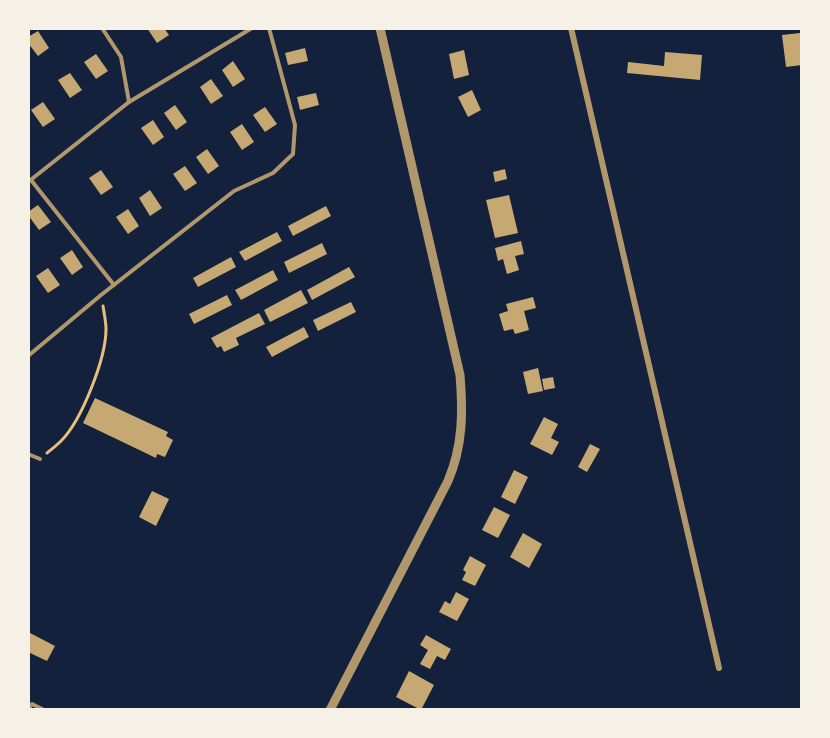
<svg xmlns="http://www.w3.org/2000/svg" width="830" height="738" viewBox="0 0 830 738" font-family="Inter,sans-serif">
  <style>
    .building { fill: #c6a872 }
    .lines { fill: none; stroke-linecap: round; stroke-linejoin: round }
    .path { stroke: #e5c07b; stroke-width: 3 }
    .service { stroke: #b1986c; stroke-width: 4 }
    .minor { stroke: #b1986c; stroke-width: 6 }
    .tertiary { stroke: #b1986c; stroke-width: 9 }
  </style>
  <rect width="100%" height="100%" fill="#14213d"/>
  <g class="building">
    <path d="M147,28H164L169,35L157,43Z"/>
    <path d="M38,31L49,48L38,56L28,43V37Z"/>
    <path d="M800,33L802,65L786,67L782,35Z"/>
    <path d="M305,48L308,61L288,65L285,53Z"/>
    <path d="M464,50L469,75L454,79L449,54Z"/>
    <path d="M665,52L702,55L700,80L627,73L628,62L664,66Z"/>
    <path d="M96,54L108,71L96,79L84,62Z"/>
    <path d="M233,61L245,79L233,87L222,70Z"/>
    <path d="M70,73L82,90L70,98L58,80Z"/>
    <path d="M211,79L223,96L211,104L200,87Z"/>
    <path d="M472,90L481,110L468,117L458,97Z"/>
    <path d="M316,93L319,105L300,110L297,97Z"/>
    <path d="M43,102L55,119L43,127L31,110Z"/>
    <path d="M175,105L187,122L176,130L164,113Z"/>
    <path d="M265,107L277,124L265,132L253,115Z"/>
    <path d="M153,120L164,137L153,145L141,128Z"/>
    <path d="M242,124L254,142L242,150L230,132Z"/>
    <path d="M207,149L219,166L208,174L196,157Z"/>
    <path d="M185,166L197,183L185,191L173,174Z"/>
    <path d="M505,169L507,179L495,182L493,172Z"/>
    <path d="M101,170L113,187L101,195L89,178Z"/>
    <path d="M150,190L162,208L150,216L139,198Z"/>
    <path d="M509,195L518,233L495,238L486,200Z"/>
    <path d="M38,205L51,222L39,230L28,215V212Z"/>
    <path d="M326,206L331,216L293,236L288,226Z"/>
    <path d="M128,209L139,226L128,234L116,217Z"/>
    <path d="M277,232L282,241L245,261L239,252Z"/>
    <path d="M521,241L524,254L515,256L519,270L507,274L503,259L498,261L495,248Z"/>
    <path d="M322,243L327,254L289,273L284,262Z"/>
    <path d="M72,250L83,267L72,275L60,258Z"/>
    <path d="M231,257L236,267L198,287L193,278Z"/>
    <path d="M349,267L355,277L312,300L307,290Z"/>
    <path d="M48,268L60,285L48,293L36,276Z"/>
    <path d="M273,270L278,280L241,300L235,290Z"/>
    <path d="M301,290L308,303L270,322L264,310Z"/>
    <path d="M227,295L232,305L194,324L189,314Z"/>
    <path d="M533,297L536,308L524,311L529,330L515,334L513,329L504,331L499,314L508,311L506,304Z"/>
    <path d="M351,302L356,312L318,331L313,320Z"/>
    <path d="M259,313L265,324L236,338L239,345L224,352L221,346L217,348L211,338Z"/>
    <path d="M304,327L309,337L272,357L266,347Z"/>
    <path d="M538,368L543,391L528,394L523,372Z"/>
    <path d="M553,377L555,388L544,390L542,379Z"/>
    <path d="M95,398L168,432L166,436L173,440L165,457L157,454L156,458L83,423Z"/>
    <path d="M544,417L558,424L551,438L559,442L552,455L530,444Z"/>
    <path d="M590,444L600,449L587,472L578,467Z"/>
    <path d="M514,470L528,477L515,504L501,497Z"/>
    <path d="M152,491L169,499L156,526L139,517Z"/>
    <path d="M494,507L510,515L498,538L482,530Z"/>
    <path d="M523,533L542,544L529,568L510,557Z"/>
    <path d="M470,556L486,565L475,586L462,580L466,572L463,570Z"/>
    <path d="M456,592L469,599L457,621L439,612L445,601L450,604Z"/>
    <path d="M30,633L55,646L47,661L28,652Z"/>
    <path d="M426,635L451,649L445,660L437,656L430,669L420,664L428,650L420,645Z"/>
    <path d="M409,671L434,685L421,710L396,697Z"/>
  </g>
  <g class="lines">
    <path class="path" d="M47,453C52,449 57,445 61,441C82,420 106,358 106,329C106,322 104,313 103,306"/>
    <g class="service">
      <path d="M102,28L121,57L129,102"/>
      <path d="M31,180L114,285"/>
      <path d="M28,182L129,102L252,28"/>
      <path d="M28,356L101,295L234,191L273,173L293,154L295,125L269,28"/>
      <path d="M28,454L40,459"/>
      <path d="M28,709L32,704L44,710"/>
    </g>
    <path class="minor" d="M571,28L719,668"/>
    <path class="tertiary" d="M330,710L448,481C463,446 463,412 460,375L380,28"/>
  </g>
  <rect width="830" height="738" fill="none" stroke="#f6f1e7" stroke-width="60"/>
</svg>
